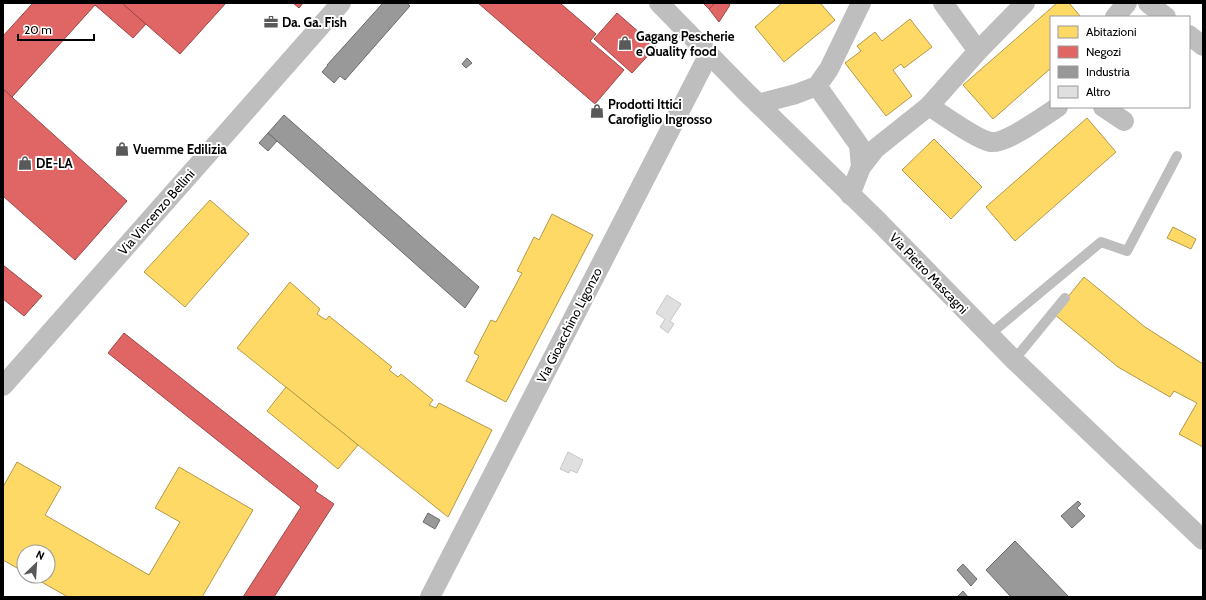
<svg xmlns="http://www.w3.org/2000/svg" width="1206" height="600" viewBox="0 0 1206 600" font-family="Cabin,sans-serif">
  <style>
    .homes { fill: #ffd966; stroke: #b29847 }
    .shops { fill: #e06666; stroke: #9d4747 }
    .industry { fill: #999; stroke: #6b6b6b }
    .building { fill: #dfdfdf; stroke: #c7c7c7 }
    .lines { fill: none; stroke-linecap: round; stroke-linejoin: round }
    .lane { stroke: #bebebe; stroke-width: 10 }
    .street { stroke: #bebebe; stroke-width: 20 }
    .labels { text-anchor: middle; stroke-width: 4; stroke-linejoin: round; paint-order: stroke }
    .poi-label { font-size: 13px; font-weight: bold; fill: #000; stroke: #fff; text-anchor: start }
    .street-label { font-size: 13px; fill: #000; stroke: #fff }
  </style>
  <rect width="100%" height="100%" fill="#fff"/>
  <g class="homes">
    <path d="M782,3H820L835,20L784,62L755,27Z"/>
    <path d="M1057,3H1069L1081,17H1051V68L993,119L963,85Z"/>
    <path d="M910,19L932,47L904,68L901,64L893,70L912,96L886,116L845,63L861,51L857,46L875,32L882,41Z"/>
    <path d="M1087,118L1116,152L1015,241L986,207Z"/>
    <path d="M934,139L982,187L951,219L902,170Z"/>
    <path d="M210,200L249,234L185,307L144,272Z"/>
    <path d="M552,214L593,235L506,402L466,381L479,356L474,353L491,320L496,322L522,273L517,271L534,237L539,240Z"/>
    <path d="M1173,227L1196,239L1191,249L1167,238Z"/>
    <path d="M1084,277L1145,327L1203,364V447L1179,434L1197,403L1174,391L1170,397L1118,367L1054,314Z"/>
    <path d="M290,282L320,309L317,314L326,320L329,316L392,367L389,370L398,377L401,374L433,400L429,405L436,408L439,403L492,430L448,517L237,348Z"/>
    <path d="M286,387L358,445L338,469L267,411Z"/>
    <path d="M17,462L61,487L45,515L149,575L180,522L155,508L179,467L253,510L202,597H68L31,576H48V552H24V572L3,560V487Z"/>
  </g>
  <g class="shops">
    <path d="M33,3H122L146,24L133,38L95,5L12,97L3,89V36Z"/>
    <path d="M122,3H226L180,54Z"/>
    <path d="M293,3H303L299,8Z"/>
    <path d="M478,3H560L596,34L590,41L624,70L595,104Z"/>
    <path d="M703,3H715L709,9Z"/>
    <path d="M715,3H727L730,5L719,22L709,9Z"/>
    <path d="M617,13L656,47L632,73L594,39Z"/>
    <path d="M3,89L127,201L75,260L3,196Z"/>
    <path d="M3,265L42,296L24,316L3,299Z"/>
    <path d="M124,333L318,486L315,491L334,504L274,597H243L301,507L108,353Z"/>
  </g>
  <g class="industry">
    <path d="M383,3H407L410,6L345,80L340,76L334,83L322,72L328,65H327Z"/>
    <path d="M467,58L472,63L466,68L462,64Z"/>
    <path d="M284,115L479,287L465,308L268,133Z"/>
    <path d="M268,133L277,141L268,151L259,143Z"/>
    <path d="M1078,501L1081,504L1077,508L1085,516L1072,528L1061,516Z"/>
    <path d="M428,513L440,520L435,529L423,522Z"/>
    <path d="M1015,541L1069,597H1011L986,570Z"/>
    <path d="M963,564L977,579L971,586L957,570Z"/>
    <path d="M963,591L968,597H957Z"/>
  </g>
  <g class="building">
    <path d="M667,295L681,304L670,321L674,324L668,333L660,327L665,319L656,313Z"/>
    <path d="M568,452L583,460L577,473L570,470L569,473L560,469Z"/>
  </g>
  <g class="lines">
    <g class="lane">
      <path d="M989,335L1101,242L1127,251L1177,156"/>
      <path d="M1014,360L1065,298"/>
    </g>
    <g class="street">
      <path d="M659,3L746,92L878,221L1014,360L1203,540"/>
      <path d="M943,3L978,51"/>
      <path d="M1148,3L1166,17"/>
      <path d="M1115,17L1127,3"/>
      <path d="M1189,35L1203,46"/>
      <path d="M817,86L859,145L861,167"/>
      <path d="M758,104L796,94L817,86L829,69L861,3"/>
      <path d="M929,106C942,114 977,140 991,142C1006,144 1044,116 1058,107"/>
      <path d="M1103,107L1124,121"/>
      <path d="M850,195L861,167L875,149L929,106L978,51L1025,3"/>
      <path d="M3,386L341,3"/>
      <path d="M430,597L709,54"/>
    </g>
  </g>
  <defs>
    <symbol id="office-bare" viewBox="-9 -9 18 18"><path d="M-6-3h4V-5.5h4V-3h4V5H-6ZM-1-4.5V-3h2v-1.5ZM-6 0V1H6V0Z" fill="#595959" stroke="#fff" stroke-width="2.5" paint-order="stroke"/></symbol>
    <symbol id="shop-bare" viewBox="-9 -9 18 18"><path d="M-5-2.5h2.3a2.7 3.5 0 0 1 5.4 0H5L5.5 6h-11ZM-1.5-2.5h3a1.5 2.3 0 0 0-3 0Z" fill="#595959" stroke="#fff" stroke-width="2.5" paint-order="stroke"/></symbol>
  </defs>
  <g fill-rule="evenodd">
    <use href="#office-bare" x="261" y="12" width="20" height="20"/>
    <use href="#shop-bare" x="615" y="33" width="20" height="20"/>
    <use href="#shop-bare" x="587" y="101" width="20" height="20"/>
    <use href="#shop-bare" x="112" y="139" width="20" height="20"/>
    <use href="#shop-bare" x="15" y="153" width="20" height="20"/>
  </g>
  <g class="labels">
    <g class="poi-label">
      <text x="282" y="27">Da. Ga. Fish</text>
      <text x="636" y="41">Gagang Pescherie<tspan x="636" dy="15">e Quality food</tspan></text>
      <text x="608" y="109">Prodotti Ittici<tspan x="608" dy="15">Carofiglio Ingrosso</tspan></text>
      <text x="133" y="154">Vuemme Edilizia</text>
      <text x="36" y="168">DE-LA</text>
    </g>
    <g class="street-label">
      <text transform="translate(156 212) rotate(-49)" y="5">Via Vincenzo Bellini</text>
      <text transform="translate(929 273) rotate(46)" y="5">Via Pietro Mascagni</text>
      <text transform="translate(569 325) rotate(-63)" y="5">Via Gioacchino Ligonzo</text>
    </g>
  </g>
  <rect width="1206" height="600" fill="none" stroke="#000000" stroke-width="8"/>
  <rect x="1050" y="16" width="140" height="92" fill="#ffffff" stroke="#999999"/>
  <rect x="1058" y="26" width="20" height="12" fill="#ffd966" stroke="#999999"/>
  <text x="1086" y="36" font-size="12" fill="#000000">Abitazioni</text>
  <rect x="1058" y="46" width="20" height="12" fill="#e06666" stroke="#999999"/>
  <text x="1086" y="56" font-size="12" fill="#000000">Negozi</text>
  <rect x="1058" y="66" width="20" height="12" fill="#999999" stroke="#999999"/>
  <text x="1086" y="76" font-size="12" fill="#000000">Industria</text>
  <rect x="1058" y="86" width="20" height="12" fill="#dfdfdf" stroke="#999999"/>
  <text x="1086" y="96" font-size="12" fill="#000000">Altro</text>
  <g transform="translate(36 564) rotate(25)"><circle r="19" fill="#ffffff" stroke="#999999"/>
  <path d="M0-3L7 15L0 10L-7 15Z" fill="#595959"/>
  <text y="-6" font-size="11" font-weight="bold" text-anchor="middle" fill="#000000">N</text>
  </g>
  <path d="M18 34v6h76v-6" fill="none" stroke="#000000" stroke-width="2"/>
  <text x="24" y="34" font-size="12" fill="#000000" stroke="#ffffff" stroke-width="3" paint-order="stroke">20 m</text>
</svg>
